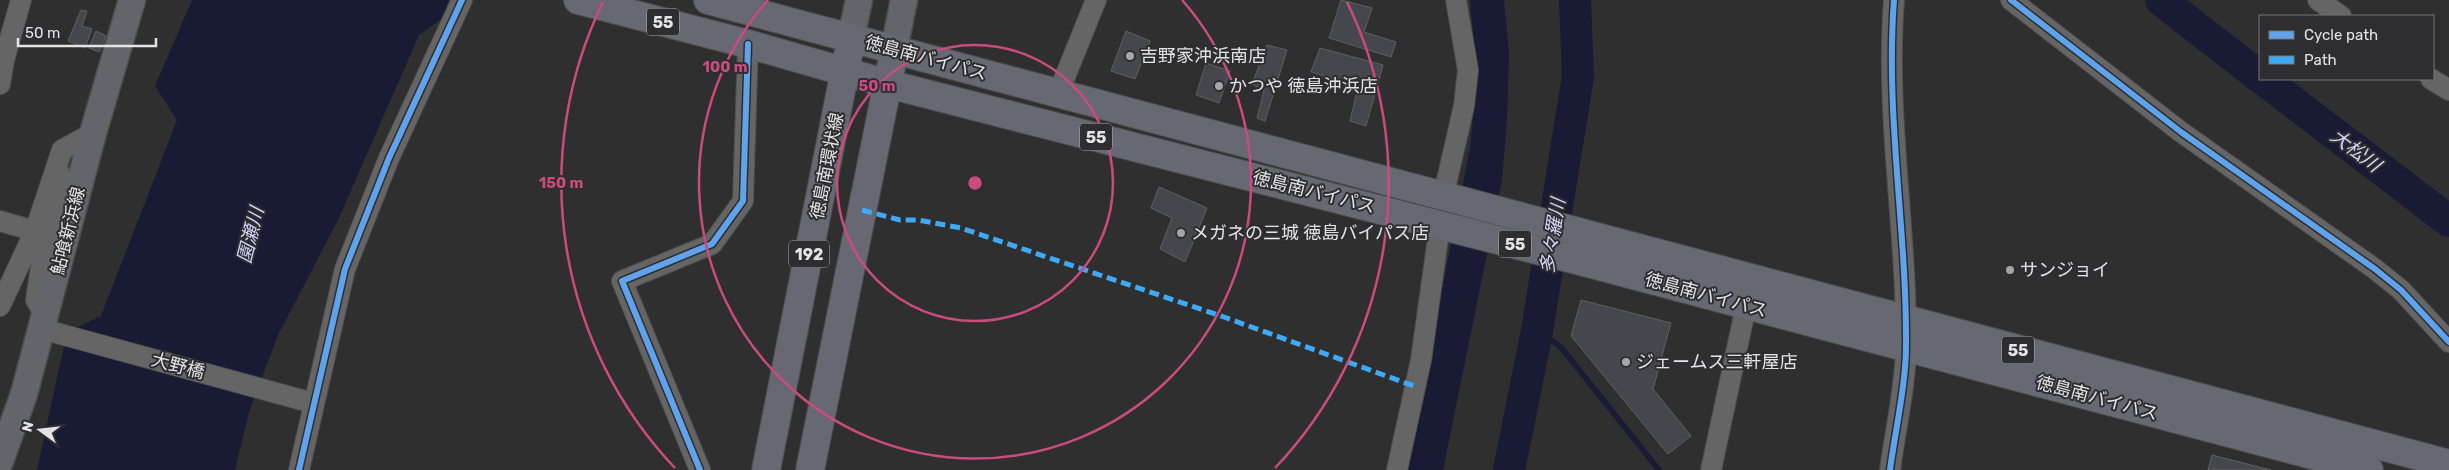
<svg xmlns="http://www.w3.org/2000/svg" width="2449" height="470" viewBox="0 0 2449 470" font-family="Rubik,'Noto Sans JP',sans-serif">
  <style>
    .water { fill: #191a34 }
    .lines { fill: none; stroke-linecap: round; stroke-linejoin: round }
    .stream { stroke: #191a34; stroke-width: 5.5 }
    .river { stroke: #191a34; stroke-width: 32 }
    .building { fill: #46474d; stroke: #5f5f60 }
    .minor-casing { stroke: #4d4d4d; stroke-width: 22 }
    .major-casing { stroke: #4d4d4d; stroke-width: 29 }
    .highway-casing { stroke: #4d4d4d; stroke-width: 30 }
    .minor { stroke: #656566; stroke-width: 20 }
    .major { stroke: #64646b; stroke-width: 26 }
    .highway { stroke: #686873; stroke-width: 28 }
    .quiet { stroke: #3fa9f5; stroke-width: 5; stroke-dasharray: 10 5; stroke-linecap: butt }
    .cycleway-casing { stroke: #2e2e30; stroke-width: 9 }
    .cycleway { stroke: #60a3ed; stroke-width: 6 }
    .ring { fill: none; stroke: #ca4b7e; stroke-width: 2.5 }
    .poi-dot { fill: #a5a5a6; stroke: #2e2e30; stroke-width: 2 }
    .labels { text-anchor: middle; stroke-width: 4; stroke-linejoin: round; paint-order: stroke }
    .shield { fill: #2e2e30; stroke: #adadaf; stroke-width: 1 }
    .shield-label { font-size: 16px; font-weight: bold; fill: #e4e4e6 }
    .poi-label { font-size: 18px; fill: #e4e4e6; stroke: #2e2e30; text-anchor: start }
    .street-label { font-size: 18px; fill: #e4e4e6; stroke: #2e2e30 }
    .water-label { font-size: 19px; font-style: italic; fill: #d0d5f9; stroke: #2e2e30 }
    .centre { fill: #ca4b7e; stroke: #2e2e30; stroke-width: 2.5 }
    .ring-label { font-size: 15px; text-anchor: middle; font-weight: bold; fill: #ca4b7e; stroke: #2e2e30; stroke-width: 4; stroke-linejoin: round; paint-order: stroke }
  </style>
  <rect width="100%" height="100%" fill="#2f2f2f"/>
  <g class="water">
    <path d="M192,0H449L443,18L419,35L338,220L278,335L249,412L235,470H37L67,332L101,316L177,120L155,86Z"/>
    <path d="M1470,0H1504L1509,53L1507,119L1502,180L1443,470H1406L1470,148L1477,78Z"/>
  </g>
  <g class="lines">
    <path class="stream" d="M1537,331L1560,346L1659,470"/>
    <g class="river">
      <path d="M2161,0L2260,77"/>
      <path d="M2263,79L2449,221"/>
      <path d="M1509,470L1537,331L1578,76L1575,0"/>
    </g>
  </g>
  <g class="building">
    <path d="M1341,0L1372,8L1364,32L1396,42L1391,57L1329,38Z"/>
    <path d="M81,10L87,11L82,26L92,29L85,48L68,41Z"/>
    <path d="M96,31L106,36L99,52L89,48Z"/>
    <path d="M1126,31L1150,41L1135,79L1111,71Z"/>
    <path d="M1267,45L1287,50L1265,121L1257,118L1264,90L1252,84Z"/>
    <path d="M1320,48L1383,65L1366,126L1350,121L1358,87L1311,72Z"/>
    <path d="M1206,63L1230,71L1219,103L1196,95Z"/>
    <path d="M1159,187L1207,208L1185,262L1160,249L1172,218L1151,208Z"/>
    <path d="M1581,300L1671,323L1653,389L1691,436L1668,454L1571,336Z"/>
    <path d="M2212,455L2271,470H2208Z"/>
  </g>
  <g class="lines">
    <defs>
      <g id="minor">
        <path d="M2011,0L2181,132L2375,269L2401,290L2449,342"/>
        <path d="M2318,0L2341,16"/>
        <path d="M2431,79L2449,90"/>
        <path d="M0,84L4,60L21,0"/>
        <path d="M1058,94L1096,0"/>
        <path d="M1443,197L1464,106L1468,70L1456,0"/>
        <path d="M0,221L35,231"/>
        <path d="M0,306L35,231L62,150L93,133"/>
        <path d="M46,317L36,300L42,260L61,201L59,172"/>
        <path d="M42,329L313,403"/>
        <path d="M299,470L345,269L389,158L462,0"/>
        <path d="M700,470L622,281L712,244L743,201L748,44"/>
        <path d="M1397,470L1421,360L1440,224"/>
        <path d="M1711,470L1746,306"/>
        <path d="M1890,470C1895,432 1906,384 1906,346C1907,230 1885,116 1894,0"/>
      </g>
      <g id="major">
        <path d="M851,38L859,0"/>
        <path d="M894,49L904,0"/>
        <path d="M0,461L24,394L93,133L132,0"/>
      </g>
      <g id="highway">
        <path d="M578,0L748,44L888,84L1584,262L2369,470"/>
        <path d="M708,0L2449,464"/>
        <path d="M766,470L848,55"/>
        <path d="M810,470L891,67"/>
      </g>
    </defs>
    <use href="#minor" class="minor-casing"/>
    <use href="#major" class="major-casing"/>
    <use href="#highway" class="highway-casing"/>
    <use href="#minor" class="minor"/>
    <use href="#major" class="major"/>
    <use href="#highway" class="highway"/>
    <path class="quiet" d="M862,210L900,220H918L961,228L1224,317L1414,386"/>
    <defs>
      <g id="cycleway">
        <path d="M2011,0L2181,132L2375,269L2401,290L2449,342"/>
        <path d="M299,470L345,269L389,158L462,0"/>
        <path d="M700,470L622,281L712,244L743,201L748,44"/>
        <path d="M1890,470C1895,432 1906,384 1906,346C1907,230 1885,116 1894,0"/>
      </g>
    </defs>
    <use href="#cycleway" class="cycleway-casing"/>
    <use href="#cycleway" class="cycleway"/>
  </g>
  <g class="ring">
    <circle cx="975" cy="183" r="138"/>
    <path d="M1182 0A276 276 0 1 1 768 0"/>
    <path d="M675 468A414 414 0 0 1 603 2M1347 2A414 414 0 0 1 1275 468"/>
  </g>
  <g class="poi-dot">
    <circle cx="1130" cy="56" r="5"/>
    <circle cx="1219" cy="86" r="5"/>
    <circle cx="1181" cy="233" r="5"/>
    <circle cx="2010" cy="270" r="5"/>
    <circle cx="1626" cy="362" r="5"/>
  </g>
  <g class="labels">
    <g class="shield">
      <rect x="647" y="8.5" width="32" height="27" rx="4"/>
      <rect x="1080" y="123.5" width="32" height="27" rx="4"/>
      <rect x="1499" y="230.5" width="32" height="27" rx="4"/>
      <rect x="789" y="240.5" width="40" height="27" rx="4"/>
      <rect x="2002" y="336.5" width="32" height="27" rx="4"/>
    </g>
    <g class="shield-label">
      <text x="663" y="28">55</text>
      <text x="1096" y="143">55</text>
      <text x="1515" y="250">55</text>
      <text x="809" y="260">192</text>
      <text x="2018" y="356">55</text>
    </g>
    <g class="poi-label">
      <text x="1140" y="62">吉野家沖浜南店</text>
      <text x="1229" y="92">かつや 徳島沖浜店</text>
      <text x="1191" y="239">メガネの三城 徳島バイパス店</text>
      <text x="2020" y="276">サンジョイ</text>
      <text x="1636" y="368">ジェームス三軒屋店</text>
    </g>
    <g class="street-label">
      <text transform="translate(926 58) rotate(15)" y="6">徳島南バイパス</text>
      <text transform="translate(827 166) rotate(-79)" y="6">徳島南環状線</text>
      <text transform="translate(1314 192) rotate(14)" y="6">徳島南バイパス</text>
      <text transform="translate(68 231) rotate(-76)" y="6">鮎喰新浜線</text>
      <text transform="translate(1706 295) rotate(15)" y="6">徳島南バイパス</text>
      <text transform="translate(178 366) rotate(15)" y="6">大野橋</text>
      <text transform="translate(2097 398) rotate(15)" y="6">徳島南バイパス</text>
    </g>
    <g class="water-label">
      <text transform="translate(2356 150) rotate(37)" y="7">大松川</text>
      <text transform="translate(250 235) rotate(-76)" y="7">園瀬川</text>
      <text transform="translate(1552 236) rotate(-81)" y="7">多々羅川</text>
    </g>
  </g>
  <circle cx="975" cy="183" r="8" class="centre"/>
  <g class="ring-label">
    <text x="725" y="72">100 m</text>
    <text x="877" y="91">50 m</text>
    <text x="561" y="188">150 m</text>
  </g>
  <rect x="2259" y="15" width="175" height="65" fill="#2e2e30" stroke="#777779"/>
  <rect x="2269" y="31" width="25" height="8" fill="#60a3ed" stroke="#777779"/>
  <text x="2304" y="40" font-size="15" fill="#e4e4e6">Cycle path</text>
  <rect x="2269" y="56" width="25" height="8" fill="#3fa9f5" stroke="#777779"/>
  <text x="2304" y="65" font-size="15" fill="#e4e4e6">Path</text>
  <g transform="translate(40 430) rotate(285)" stroke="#2e2e30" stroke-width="4" paint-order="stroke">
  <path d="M0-4L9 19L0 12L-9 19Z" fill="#e4e4e6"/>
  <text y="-8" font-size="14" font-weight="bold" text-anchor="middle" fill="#e4e4e6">N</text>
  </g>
  <path d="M18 38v8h138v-8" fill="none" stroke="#e4e4e6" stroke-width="2.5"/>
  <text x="25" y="38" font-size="15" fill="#e4e4e6" stroke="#2e2e30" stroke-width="4" paint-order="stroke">50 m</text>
</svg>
